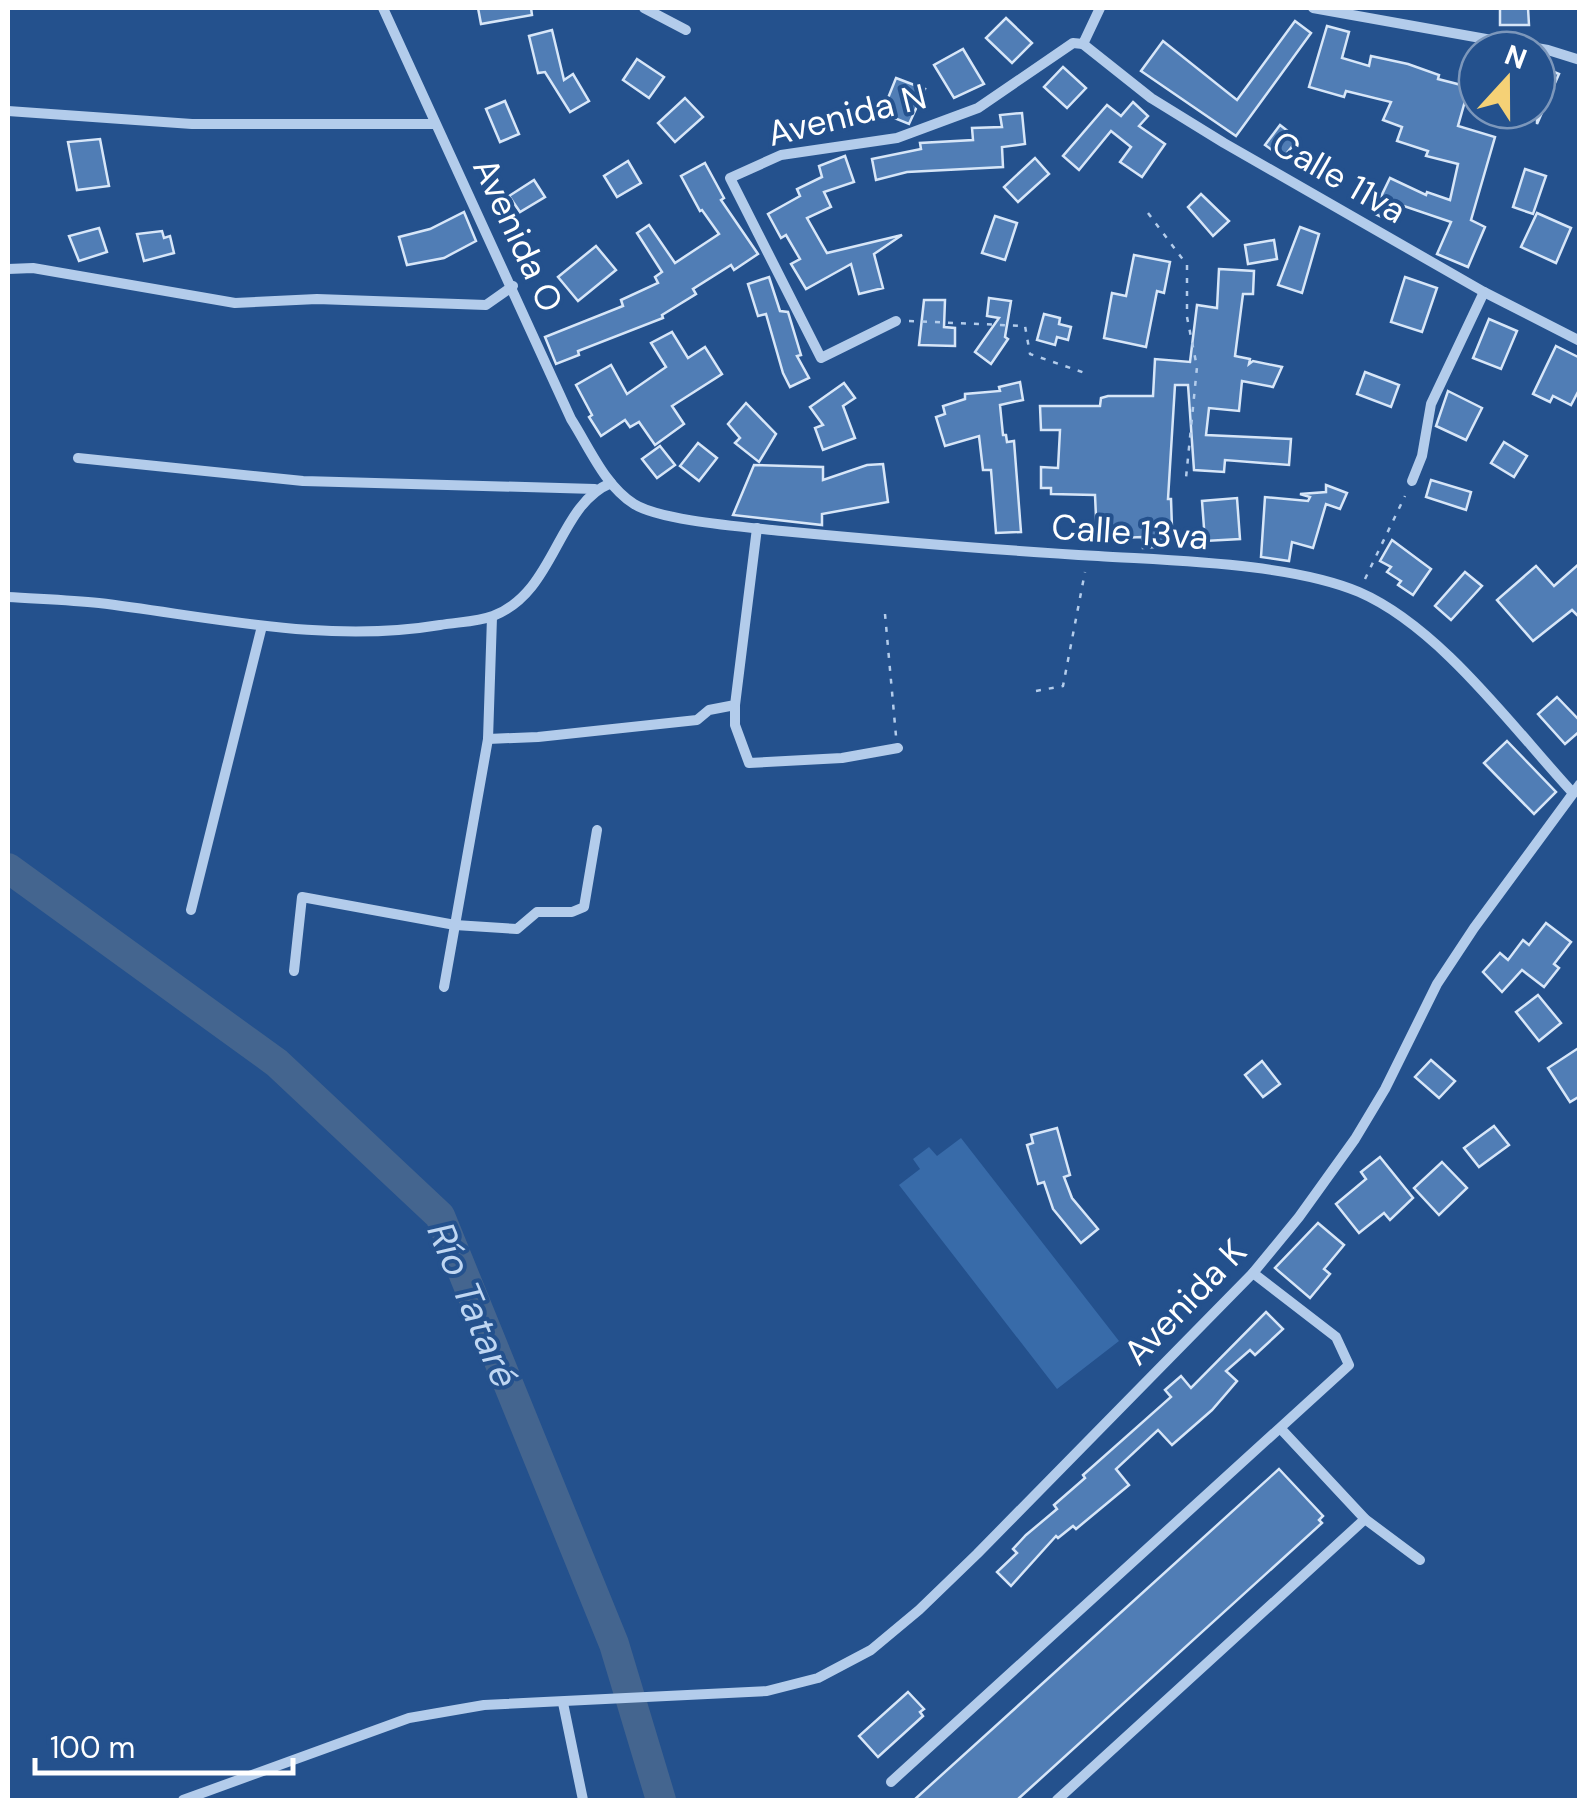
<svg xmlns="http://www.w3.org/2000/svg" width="1587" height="1808" viewBox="0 0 1587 1808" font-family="'DM Sans',sans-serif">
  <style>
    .green { fill: #386ba9 }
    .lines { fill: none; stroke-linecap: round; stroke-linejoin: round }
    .river { stroke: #44658f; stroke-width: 30 }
    .building { fill: #507db5; stroke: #d7e6f8; stroke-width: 2.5 }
    .path { stroke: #b3cceb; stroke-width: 2.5; stroke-dasharray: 5 8; stroke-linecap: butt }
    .street { stroke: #b3cceb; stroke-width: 10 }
    .labels { text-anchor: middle; stroke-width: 8; stroke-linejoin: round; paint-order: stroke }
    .street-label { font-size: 35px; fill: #fff; stroke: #24518d }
    .water-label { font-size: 38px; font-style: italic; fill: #bfd6f2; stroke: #24518d }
  </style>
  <rect width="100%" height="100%" fill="#24518d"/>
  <path class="green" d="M961,1138L1119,1341L1057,1389L899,1185L920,1169L913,1159L929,1147L937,1156Z"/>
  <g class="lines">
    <path class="river" d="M8,868L277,1063L440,1216L614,1644L661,1800"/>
  </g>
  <g class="building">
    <path d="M478,8H531L532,15L481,24Z"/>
    <path d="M1500,8H1528L1529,25H1500Z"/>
    <path d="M1006,18L1032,43L1012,63L986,38Z"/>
    <path d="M1295,21L1311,33L1236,136L1141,71L1163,41L1237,100Z"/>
    <path d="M1327,26L1349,32L1342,58L1369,66L1371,56L1408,64L1439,75L1438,79L1469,87L1458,126L1495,137L1471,220L1485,227L1468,267L1437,254L1451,222L1398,204L1390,221L1373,213L1390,178L1426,195L1427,192L1450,200L1458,164L1426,156L1428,151L1397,141L1402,127L1383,120L1391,102L1346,91L1344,97L1309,87Z"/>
    <path d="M552,30L564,80L573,74L589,101L570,112L545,72L538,73L529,36Z"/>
    <path d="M963,49L984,84L954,98L934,65Z"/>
    <path d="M637,59L664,77L649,98L623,80Z"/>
    <path d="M1537,65L1559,74L1537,124Z"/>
    <path d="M1063,67L1086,88L1067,108L1044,87Z"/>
    <path d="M896,78L925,89L909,124L882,113Z"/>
    <path d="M685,98L703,117L675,142L658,123Z"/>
    <path d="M505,101L519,134L500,142L486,109Z"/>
    <path d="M1133,102L1148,116L1139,126L1165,144L1142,177L1120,162L1131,147L1111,131L1079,170L1063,156L1107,105L1121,116Z"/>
    <path d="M1022,113L1025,144L1002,147L1003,167L907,172L876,180L872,159L921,149L920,143L973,140L972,128L1002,127L1000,115Z"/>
    <path d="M1280,125L1298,139L1283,158L1265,145Z"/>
    <path d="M100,139L109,186L77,190L68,142Z"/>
    <path d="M845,156L854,182L824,192L831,207L807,218L827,253L902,235L874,254L883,288L859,294L851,264L806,289L791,264L800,259L786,235L781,238L768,214L800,196L797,189L822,177L819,166Z"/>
    <path d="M1035,158L1049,174L1018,202L1004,187Z"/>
    <path d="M628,161L641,183L617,197L604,176Z"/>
    <path d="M705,163L724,198L721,200L758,254L734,270L731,265L693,289L696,294L662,315L663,318L578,351L579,355L556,364L545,337L623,306L621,300L658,283L655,277L662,272L637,233L649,225L675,263L719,234L702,210L700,211L681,176Z"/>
    <path d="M1525,169L1546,176L1533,214L1513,207Z"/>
    <path d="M534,180L545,197L520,212L509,196Z"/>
    <path d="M1201,194L1229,221L1213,236L1188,207Z"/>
    <path d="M464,212L476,241L444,258L407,265L399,237L430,229Z"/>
    <path d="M1537,213L1571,228L1556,263L1521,247Z"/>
    <path d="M995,216L1017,223L1005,260L982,253Z"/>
    <path d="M1300,227L1319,234L1302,293L1278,285Z"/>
    <path d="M99,228L107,252L79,261L69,236Z"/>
    <path d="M162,231L164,238L170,236L174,253L144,261L137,234Z"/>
    <path d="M1274,240L1277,259L1248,264L1245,245Z"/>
    <path d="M596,246L616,270L578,301L558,277Z"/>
    <path d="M1134,255L1170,262L1164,293L1157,291L1146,347L1104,338L1112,293L1126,296Z"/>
    <path d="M1219,269L1254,271L1253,294H1243L1235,356L1250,359L1249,364L1253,361L1282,367L1273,387L1242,381L1239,411L1209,408L1206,435L1291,439L1289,465L1225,460L1224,472L1194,470L1188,385H1175L1168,499H1171L1172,528H1166L1167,546L1143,548L1142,537L1097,539L1095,495L1051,494V488H1041V467L1058,468L1060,430H1041L1040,406H1100L1101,398L1108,396H1153L1155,359L1190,362L1197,305L1217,308Z"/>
    <path d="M769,277L780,311L788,312L801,355L797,356L809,378L790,387L783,373L766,314L758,316L748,284Z"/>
    <path d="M1405,277L1437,288L1422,332L1391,322Z"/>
    <path d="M989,298L1011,301L1005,337L1008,339L991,364L975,352L999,318L987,316Z"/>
    <path d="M924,300H945L944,327L955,328V346L919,345Z"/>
    <path d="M1044,314L1060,318L1059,324L1071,327L1068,340L1057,337L1055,345L1037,340Z"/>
    <path d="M1489,319L1517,331L1501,369L1473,358Z"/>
    <path d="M672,332L688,358L705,347L722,374L672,406L684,424L655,445L639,422L630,427L625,420L601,436L589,417L592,415L576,385L611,365L627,394L666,367L651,343Z"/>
    <path d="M1556,346L1580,358V388L1571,405L1553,396L1550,402L1533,394Z"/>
    <path d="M1365,372L1399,385L1391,407L1357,394Z"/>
    <path d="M1020,382L1023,400L1000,405L1003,435H1006L1007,442L1014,441L1021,532L996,533L991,470H983L979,436L945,446L936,417L945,414L943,406L965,399V394L1000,391L999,387Z"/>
    <path d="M844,383L855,398L843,406L855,438L823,450L815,428L823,425L810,407Z"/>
    <path d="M1448,391L1482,408L1466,440L1436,426Z"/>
    <path d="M746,403L776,434L759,462L735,443L740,438L728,424Z"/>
    <path d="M1504,442L1527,456L1514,477L1491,463Z"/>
    <path d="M698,443L717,458L699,481L680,466Z"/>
    <path d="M660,446L675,465L657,478L642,459Z"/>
    <path d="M883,464L888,502L822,514V525L733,515L754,465L823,467V480L867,465Z"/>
    <path d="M1431,480L1471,492L1466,510L1426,497Z"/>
    <path d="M1326,485L1347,493L1340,509L1326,504L1313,548L1292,542L1289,561L1261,557L1265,497L1308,501L1310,497L1300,494L1326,492Z"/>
    <path d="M1237,498L1240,539L1205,541L1202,501Z"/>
    <path d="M1392,540L1431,569L1413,595L1398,585L1401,581L1387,572L1391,567L1380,561Z"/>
    <path d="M1580,563V618L1572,610L1533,641L1497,600L1536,566L1554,586Z"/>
    <path d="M1465,572L1482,586L1451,620L1435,606Z"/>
    <path d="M1557,697L1580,721V731L1565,744L1538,714Z"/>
    <path d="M1507,741L1556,792L1534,814L1484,763Z"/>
    <path d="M1546,923L1571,942L1554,964L1559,968L1544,987L1522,970L1502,992L1483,972L1500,953L1508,960L1523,940L1529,945Z"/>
    <path d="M1538,995L1561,1023L1539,1041L1516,1012Z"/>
    <path d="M1580,1047V1096L1570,1102L1548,1068Z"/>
    <path d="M1431,1060L1455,1081L1439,1098L1415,1077Z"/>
    <path d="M1262,1061L1280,1084L1263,1097L1245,1075Z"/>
    <path d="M1494,1126L1509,1145L1479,1167L1464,1148Z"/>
    <path d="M1057,1128L1070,1175L1064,1177L1072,1198L1098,1229L1081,1243L1053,1209L1044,1182L1038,1184L1027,1145L1033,1143L1031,1135Z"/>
    <path d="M1380,1157L1413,1198L1390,1220L1384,1213L1359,1233L1336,1204L1366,1179L1361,1172Z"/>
    <path d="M1442,1162L1467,1188L1439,1215L1414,1188Z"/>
    <path d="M1318,1223L1344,1245L1324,1269L1330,1274L1310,1298L1275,1268Z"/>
    <path d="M1266,1312L1283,1329L1255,1355L1250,1350L1226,1371L1237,1381L1212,1410L1172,1445L1158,1430L1116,1469L1129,1485L1076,1529L1073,1526L1058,1538L1056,1536L1011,1586L997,1572L1017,1553L1013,1549L1026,1535L1057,1509L1054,1505L1085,1478L1083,1475L1171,1397L1165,1390L1181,1376L1191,1388Z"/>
    <path d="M1279,1469L1323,1516L1319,1520L1322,1523L1017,1800H914Z"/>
    <path d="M908,1692L924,1709L920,1712L923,1716L878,1757L859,1736Z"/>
  </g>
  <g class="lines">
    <g class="path">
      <path d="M1148,213L1187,265V317L1197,367L1186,478"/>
      <path d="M909,321L1025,326L1030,354L1085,373"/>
      <path d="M1365,579L1405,496"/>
      <path d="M885,614L896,736"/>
      <path d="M1036,691L1063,686L1085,572"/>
    </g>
    <g class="street">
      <path d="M383,8L571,419C589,447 605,486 634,504C661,521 747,527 782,531C888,541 993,550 1098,556C1175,561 1290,563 1359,592C1440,627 1513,728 1573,793"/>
      <path d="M644,8L686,30"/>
      <path d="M1313,8L1548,50L1580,60"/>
      <path d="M1083,44L1151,98L1224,143L1484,292L1580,341"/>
      <path d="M8,111L192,124H435"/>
      <path d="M8,269L33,268L235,303L317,299L486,305L513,286"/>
      <path d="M896,321L821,358L730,178L781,155L897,138L978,108L1073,43L1083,44L1100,8"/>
      <path d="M78,458L303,481L595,489"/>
      <path d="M1412,481L1422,456L1431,404L1484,292"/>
      <path d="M8,597C38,599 69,600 99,603C213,617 326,644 440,625C457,622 477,622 493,616C556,592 557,505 611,483"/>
      <path d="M735,705V725L749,763L842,758L898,748"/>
      <path d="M488,739L538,737L697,720L709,710L735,705L757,528"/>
      <path d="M191,910L262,626"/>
      <path d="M294,971L302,897L455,925L517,929L537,912H572L584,907L597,830"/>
      <path d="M444,987L488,739L492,617"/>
      <path d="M1281,1429L1365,1519L1420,1560"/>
      <path d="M563,1703L583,1800"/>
      <path d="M891,1782L1349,1365L1336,1337L1253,1273"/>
      <path d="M183,1800L409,1718L484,1705L767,1691L818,1678L871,1650L919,1610L977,1554L1253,1273L1299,1217L1355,1139L1385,1089L1437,984L1474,928L1580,784"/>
      <path d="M1057,1800L1365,1519"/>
    </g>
  </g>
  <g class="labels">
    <g class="street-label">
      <text transform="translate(847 115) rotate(-14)" y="12">Avenida N</text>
      <text transform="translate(1339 177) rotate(30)" y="12">Calle 11va</text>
      <text transform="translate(518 235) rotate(65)" y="12">Avenida O</text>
      <text transform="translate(1130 532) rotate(4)" y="12">Calle 13va</text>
      <text transform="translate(1185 1302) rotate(-46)" y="12">Avenida K</text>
    </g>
    <g class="water-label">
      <text transform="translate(473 1305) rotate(67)" y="13">Río Tataré</text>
    </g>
  </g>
  <rect width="1587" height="1808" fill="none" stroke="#ffffff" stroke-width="20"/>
  <g transform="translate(1507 80) rotate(21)"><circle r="48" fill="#24518d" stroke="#7c97bb" stroke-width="2.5"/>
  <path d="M0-8L18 38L0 25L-18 38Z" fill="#f5d176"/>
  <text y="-15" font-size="28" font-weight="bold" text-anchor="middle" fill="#ffffff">N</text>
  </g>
  <path d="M35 1758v15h258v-15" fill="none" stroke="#ffffff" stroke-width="5"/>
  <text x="50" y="1758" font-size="30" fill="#ffffff" stroke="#24518d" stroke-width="8" paint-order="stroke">100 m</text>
</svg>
